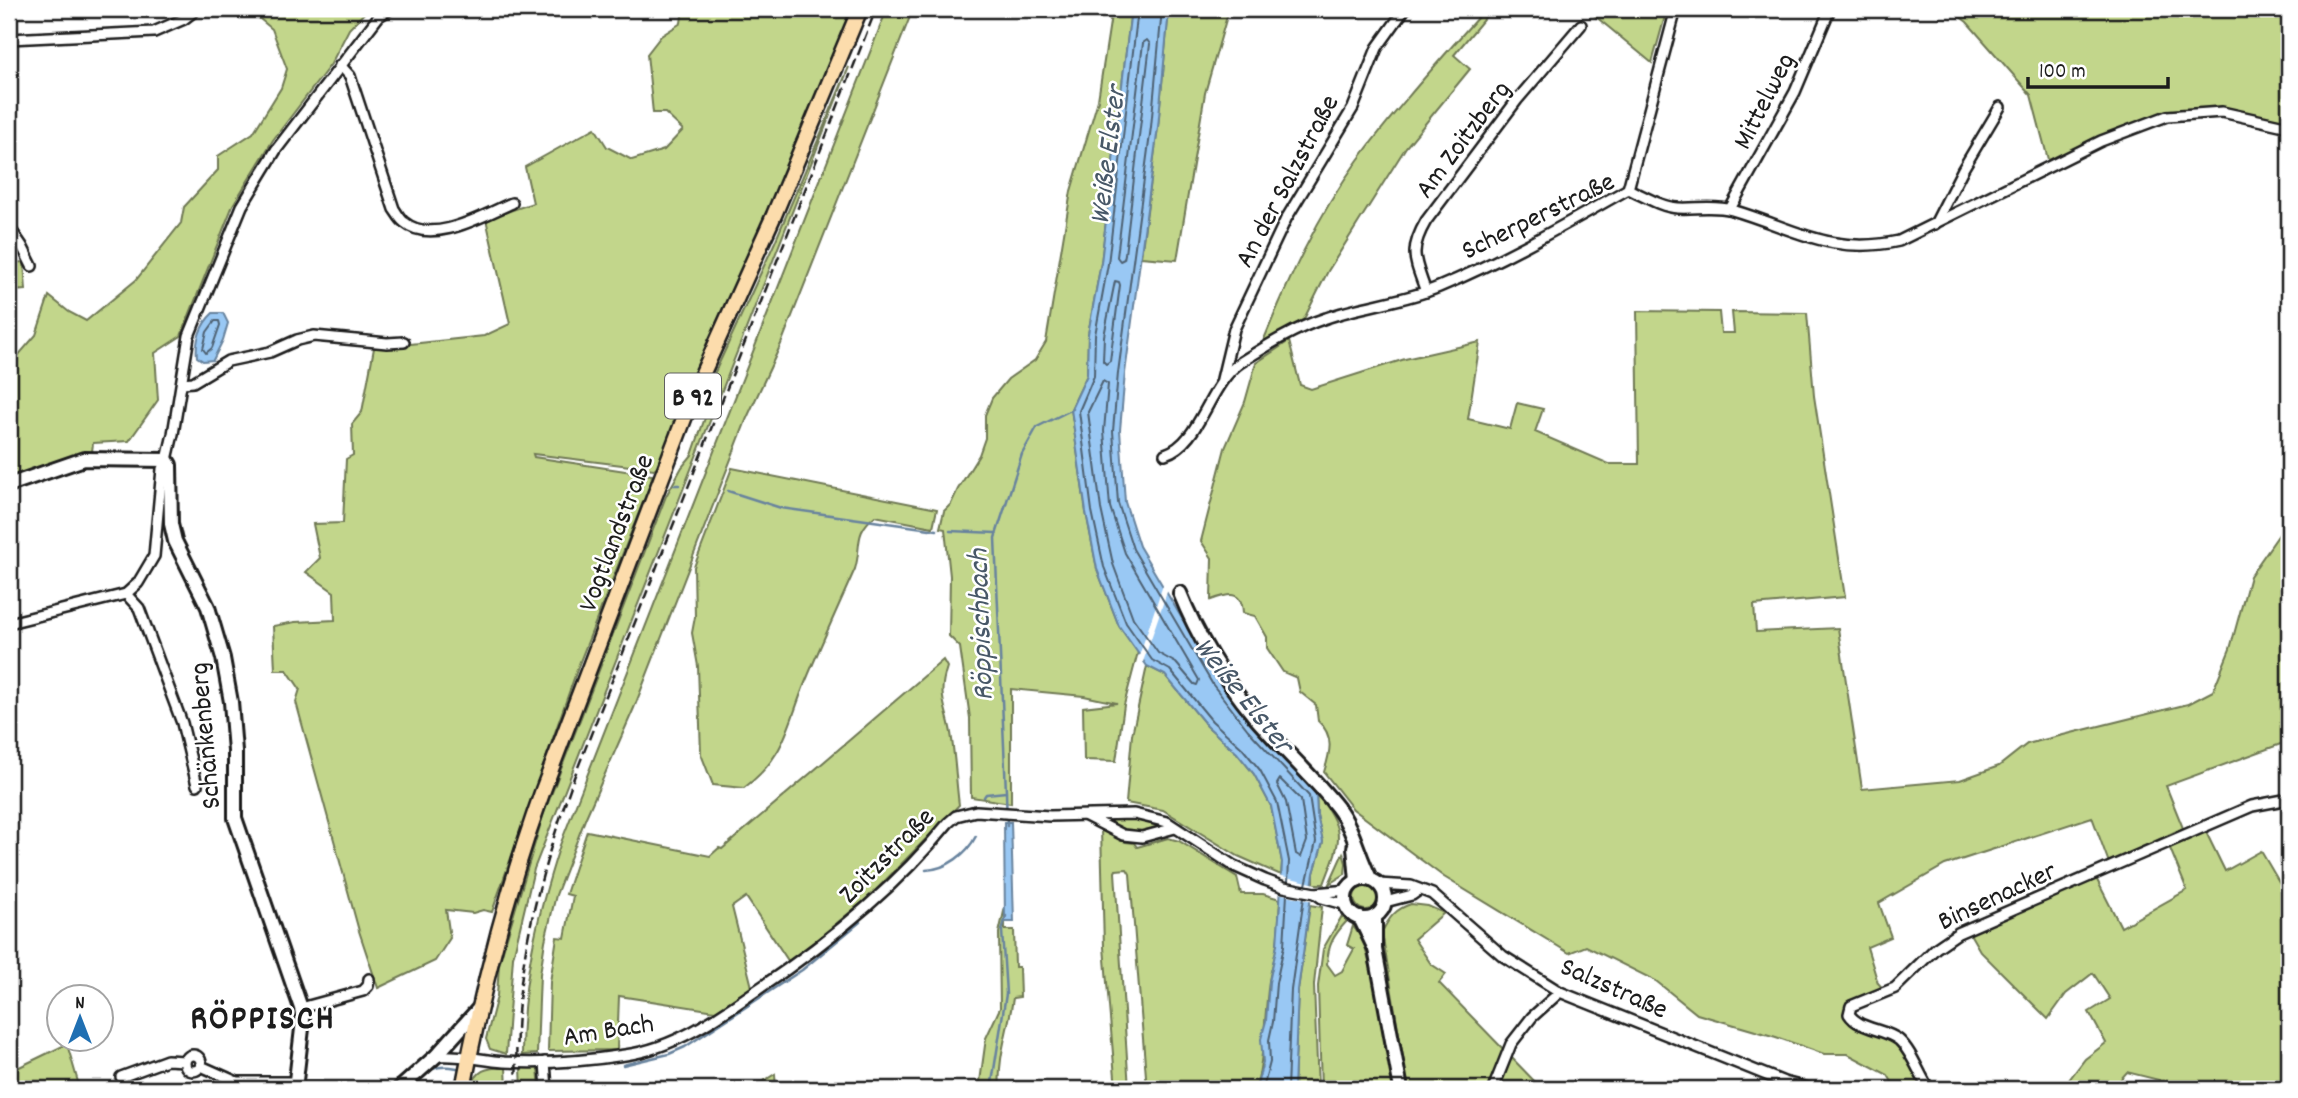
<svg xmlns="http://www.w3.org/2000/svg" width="2298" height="1098" viewBox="0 0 2298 1098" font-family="Dekko,sans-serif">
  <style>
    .green { fill: #c2d68b; stroke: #6f7954; stroke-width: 2 }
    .water { fill: #99c8f4; stroke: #67839e; stroke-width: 2 }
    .pier { fill: #fff }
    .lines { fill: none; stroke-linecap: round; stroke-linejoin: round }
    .shore { stroke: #4e6172; stroke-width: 2 }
    .stream { stroke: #67839e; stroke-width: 2.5 }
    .street-casing { stroke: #1c1c1c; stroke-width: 14 }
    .secondary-casing { stroke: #1c1c1c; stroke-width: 18 }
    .primary-casing { stroke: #1c1c1c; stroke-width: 19 }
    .street { stroke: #fff; stroke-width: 9 }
    .secondary { stroke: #fff; stroke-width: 12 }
    .primary { stroke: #fcdcac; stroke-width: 14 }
    .rail { stroke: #1c1c1c; stroke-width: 2.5; stroke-dasharray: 10 5; stroke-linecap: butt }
    .labels { text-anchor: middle; stroke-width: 5; stroke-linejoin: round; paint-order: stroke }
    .shield { fill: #fff; stroke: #606060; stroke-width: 2 }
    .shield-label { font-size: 26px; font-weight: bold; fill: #1c1c1c }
    .street-label { font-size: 28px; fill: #1c1c1c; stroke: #fff }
    .water-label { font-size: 30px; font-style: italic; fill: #485868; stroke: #fff }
    .district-label { font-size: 35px; font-weight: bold; letter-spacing: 2px; fill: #1c1c1c; stroke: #fff }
  </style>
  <rect width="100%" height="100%" fill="#fff"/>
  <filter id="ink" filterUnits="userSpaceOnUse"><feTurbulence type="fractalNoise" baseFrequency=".0143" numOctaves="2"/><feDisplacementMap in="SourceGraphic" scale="14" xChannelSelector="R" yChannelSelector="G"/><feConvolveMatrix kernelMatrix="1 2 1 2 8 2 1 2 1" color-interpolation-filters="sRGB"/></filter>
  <g filter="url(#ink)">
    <g class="green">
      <path d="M248,9H368L349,29L331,64L273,140L233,205L181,336L155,353L158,400L129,441L93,443L92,452L66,458L9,479V366L36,335L49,296L69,312L86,321L136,280L181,223L184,207L218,170V156L253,133L281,88L287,69L272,29Z"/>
      <path d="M683,9H854L768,215L659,465L654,469L533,454L534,457L652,475L651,482L579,664L492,912L483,910L473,913L446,910L450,938L435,961L378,988L359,931L296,702L300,689L287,670H275L273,626L295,622L335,620L334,592L306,572L320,558L313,524L343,523L346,459L353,455L352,424L362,412L374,348L484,336L510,324L486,219L533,203L525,167L595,128L607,147L632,160L664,150L683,130L665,113H653L647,54L661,36L681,23Z"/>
      <path d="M887,9H913L781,344L747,418L634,708L586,817L556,895L545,941L540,974L537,1054L522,1055C522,980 537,916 560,845Z"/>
      <path d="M1112,9H1131L1101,263L1088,334L1087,375L1071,409L1086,512L1097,569L1119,626L1138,652L1124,705L1116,761L1084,760L1083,707L1117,703L1084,696L1011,689V803L971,797L970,718L960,647L949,636L950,576L945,529L940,528L944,511L951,504L958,489L979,455L985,438V415L992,398L1008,379L1035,360L1046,342L1071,191L1098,100Z"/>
      <path d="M1169,9H1229L1205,93L1177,260L1141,257L1158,127Z"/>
      <path d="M1485,9H1492L1454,55L1470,69L1406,147L1328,271L1304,319L1262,344C1288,281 1317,216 1358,160C1397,107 1442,58 1485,9Z"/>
      <path d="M1586,9H1667L1652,63L1595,16Z"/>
      <path d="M1950,9H2289V127L2222,112L2167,116L2050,167L2031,95L1967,22Z"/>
      <path d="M849,67L534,869L513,957L506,1054L490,1049L486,1039L497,996L499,964L543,816L666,496L682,467L692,455L707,412L715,372L775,242Z"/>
      <path d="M24,262L26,290L12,291L11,263Z"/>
      <path d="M1637,311L1719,312L1721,333H1734L1732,312L1807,313L1814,396L1845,597L1754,605L1756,632L1838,628L1862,789L1960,780L1999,766L2027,744L2188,704L2213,691L2230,649L2250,576L2289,520V741L2166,786L2183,828L2109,863L2092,817L1945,865L1879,903L1891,937L1867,947L1878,983L1885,991L1851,1002L1845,1008C1842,1033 1883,1029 1897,1040C1907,1047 1924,1078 1933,1089H1896L1888,1075L1848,1054H1824L1776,1037L1697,1014L1656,981L1586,946L1569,953L1444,877L1353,809L1324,772C1330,753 1335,736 1318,721L1316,705L1300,692L1297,678L1283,672L1267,648V637L1255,616L1243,613C1242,589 1228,594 1211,600L1212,558L1201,541L1225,448L1245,402L1256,363L1289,341L1300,385L1311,389L1405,359L1480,342L1468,419L1510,429L1517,403L1543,409L1535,432L1609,464H1639Z"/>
      <path d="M732,468L937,509L933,527L875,516C853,533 862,546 855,569C838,607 821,644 805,683C787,727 786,756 744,788L713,785L701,754L698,666L692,633L695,617L694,567Z"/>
      <path d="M943,660L947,667C937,697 946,705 951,733C955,757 956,781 959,805L870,896L789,962L746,897L732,907L752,987L715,1011L619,996L617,1050L548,1051L550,982L557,937L565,938L573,896L566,894L587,831L710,856L719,848L722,849Z"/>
      <path d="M1147,666L1165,675L1207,726L1237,753L1254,774L1271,806L1282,862L1281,875L1238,856L1163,810L1126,803L1132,735Z"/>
      <path d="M1316,793C1348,833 1340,841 1324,884H1314V873L1323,842L1317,815Z"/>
      <path d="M1125,816L1164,825L1165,826L1136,832H1126L1099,818Z"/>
      <path d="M1101,829L1126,842L1134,843L1137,847L1168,838L1179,841L1237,877L1241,894H1263L1280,899C1279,914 1279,929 1277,943C1276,956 1271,968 1269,981C1264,1017 1265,1054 1256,1089H1147L1130,874L1127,869L1116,870L1115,872L1129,1089H1116L1104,947Z"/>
      <path d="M2205,830L2225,871L2261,851L2282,887L2289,886V1089H2162L2159,1080L2127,1072L2112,1089H2062L2085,1059L2106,1043L2089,1012L2110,999L2093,973L2066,994L2048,1019L1980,951L1969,932L2096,878L2121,927L2187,890L2169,846Z"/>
      <path d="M1343,853L1346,863L1345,874L1329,884Z"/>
      <circle cx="1366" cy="898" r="12"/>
      <path d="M1411,904L1428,906L1444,913L1414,939L1431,964L1446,974L1439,983L1542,1089H1408L1382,932C1389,918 1395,909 1411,904Z"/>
      <path d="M1310,905L1322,907L1314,985L1318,1089H1294L1298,990Z"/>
      <path d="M1005,907V930H1014L1015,967H1019L1020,997L1013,998C1009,1028 997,1058 1000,1089H979L986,1038L1000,1008L999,933Z"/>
      <path d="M1342,916L1347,921C1334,935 1328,944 1327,964L1335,975L1342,971L1354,949L1347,945L1353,926L1358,933L1362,934L1376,990L1394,1089H1321L1318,986L1323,949Z"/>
      <path d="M67,1044L80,1089H9V1072Z"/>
      <path d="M506,1067L507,1089H470C477,1069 485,1068 506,1067Z"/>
      <path d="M521,1068H538L540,1089H522Z"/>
      <path d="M775,1074L776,1089H725L762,1082Z"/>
    </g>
    <g class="water">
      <path d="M1131,9H1169L1158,127L1125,373L1120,430L1125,502L1139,546L1219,681L1254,725L1316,793L1317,815L1323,842L1314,873L1298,990L1294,1089H1256L1263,1062L1261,1039L1266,1021L1269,982L1277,945L1280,903L1282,862L1271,806L1254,774L1237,753L1207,726L1165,675L1147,666L1119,626L1097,569L1086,512L1071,409L1087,375L1088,334L1101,263Z"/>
      <path d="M213,313H223L228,323L223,340L213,360L203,361L197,357C195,340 201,324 213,313Z"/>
      <path d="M1004,822H1011L1014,922H1005Z"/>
    </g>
    <g class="pier">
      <path d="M1164,582L1168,589L1142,665L1138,659Z"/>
      <path d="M1278,875L1316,884L1314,901L1277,893Z"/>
    </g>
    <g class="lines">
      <g class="shore">
        <path d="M1138,9L1108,264L1095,335L1094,376L1079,411L1092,511L1104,567L1126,623L1152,660L1170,670L1212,721L1242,748L1260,770L1277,802L1289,861L1288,882"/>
        <path d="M1162,9L1151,127L1118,373L1113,431L1118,503L1133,549L1213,685L1248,730L1309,796L1316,842L1306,885"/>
        <path d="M1147,40L1150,44L1125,254L1124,259L1120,261L1117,257L1143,43Z"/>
        <path d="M1115,281L1119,282L1120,285L1110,361L1106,364L1103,361L1104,336Z"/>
        <path d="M215,321H219L220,325L212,348L206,353L203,349L207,332Z"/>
        <path d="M1103,381L1108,384L1104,431L1110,507L1125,553L1199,680L1197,685L1194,684L1176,663L1158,653L1133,618L1113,564L1101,509L1088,412Z"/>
        <path d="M1280,779L1301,800L1307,841L1301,857L1296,854L1286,802L1277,784Z"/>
        <path d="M1263,1089L1270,1062L1269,1040L1273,1022L1276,983L1284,946L1287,894"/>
        <path d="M1287,1089L1291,990L1304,897"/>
      </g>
      <g class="stream">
        <path d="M674,485H679"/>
        <path d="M728,491L781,508L937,530"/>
        <path d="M950,531L996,533"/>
        <path d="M1006,792L1007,826"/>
        <path d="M984,797L986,794L1006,792L995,538L1022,454L1037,427L1073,409"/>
        <path d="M926,870C947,869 967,854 976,836"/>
        <path d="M623,1065L669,1054L685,1047L802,970L860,922"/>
        <path d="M411,1089C427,1072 432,1063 457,1068"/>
        <path d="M991,1089L1006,994L1002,931L1006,916"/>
      </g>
      <defs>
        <g id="street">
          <path d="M9,39L154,32L184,19L197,9"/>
          <path d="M340,65L350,76L394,209C397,213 400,219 404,222C432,246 484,215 512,203"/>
          <path d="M1628,189L1676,9"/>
          <path d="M1730,209L1795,92L1830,9"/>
          <path d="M1935,224L1963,169L2000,107"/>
          <path d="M9,227L22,246L32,266"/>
          <path d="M1426,292C1415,260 1408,252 1426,221L1517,100L1581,25"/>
          <path d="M1222,379L1234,329L1286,219L1353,108L1377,48L1405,9"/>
          <path d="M182,383L193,382L228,361L270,352L297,340L314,336L387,343L404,342"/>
          <path d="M1165,454C1201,443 1208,384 1241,362C1268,345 1295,328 1326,318C1362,305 1403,302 1439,287C1504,260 1566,224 1628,189C1644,196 1661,207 1678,208C1696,209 1715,205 1732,210C1794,228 1830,256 1899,241L2101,141L2167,116L2222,112L2289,127"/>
          <path d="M126,594L139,608L182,723L197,785"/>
          <path d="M9,623L126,594L138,583L154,556L162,469L167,460L173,434L189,336L242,206L276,150L379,16L390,9"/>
          <path d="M1086,816L1123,835L1142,837L1175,828"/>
          <path d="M1378,884L1411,886L1432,894L1503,956L1560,992L1784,1082L1812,1089"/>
          <path d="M1315,893L1348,890"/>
          <path d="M1385,902L1412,895L1419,890"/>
          <path d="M301,1008L363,991L368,986L369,979"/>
          <circle cx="193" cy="1063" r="8"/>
          <path d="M436,1056C460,1054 480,1060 504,1062C543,1064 586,1061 625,1055C675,1048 717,1018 757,990C827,943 895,889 948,823L956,816L976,811L1050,816L1134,814L1167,822L1234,866L1265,880L1284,887L1315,893L1322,898L1347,905"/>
          <path d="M545,1062L547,1089"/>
          <path d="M201,1066L237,1082H295"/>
          <path d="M121,1077L167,1060L185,1061"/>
          <path d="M1493,1089L1511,1044L1532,1017L1560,992"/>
          <path d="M1929,1089C1919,1074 1912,1052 1899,1040C1884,1028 1859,1030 1849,1014L1851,1006L1895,988L1936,948L1958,933L2252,806L2289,799"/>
        </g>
        <g id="secondary">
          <path d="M9,485L84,459L167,460L170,465L171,524L175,541L208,607L223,658L231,702L235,751V818L301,1008L303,1020L295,1089"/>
          <path d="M1180,593C1198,638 1224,679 1254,716C1281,748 1312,775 1337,807C1354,829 1358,856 1371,880"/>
          <path d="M1354,847L1357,881"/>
          <circle cx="1365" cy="899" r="20"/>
          <path d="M1375,916V949L1401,1089"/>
          <path d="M1360,918L1375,949"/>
          <path d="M399,1089L436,1056L481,1006"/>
        </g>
        <path id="primary" d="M463,1089C482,988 508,887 543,790L693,395L774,215L860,9"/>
      </defs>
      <use href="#street" class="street-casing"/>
      <use href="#secondary" class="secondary-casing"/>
      <use href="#primary" class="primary-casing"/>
      <use href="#street" class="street"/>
      <use href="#secondary" class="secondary"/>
      <use href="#primary" class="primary"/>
      <path class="rail" d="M517,1089C512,975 536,886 573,780L876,9"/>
    </g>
  </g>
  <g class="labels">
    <rect class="shield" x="665" y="373.5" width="56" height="45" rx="5"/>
    <g class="shield-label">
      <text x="693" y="405">B 92</text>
    </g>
    <g class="street-label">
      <text transform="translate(1762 100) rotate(-63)" y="10">Mittelweg</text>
      <text transform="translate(1461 138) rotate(-53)" y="10">Am Zoitzberg</text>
      <text transform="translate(1285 180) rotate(-62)" y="10">An der Salzstraße</text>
      <text transform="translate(1537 214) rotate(-26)" y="10">Scherperstraße</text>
      <text transform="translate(614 532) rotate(-69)" y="10">Vogtlandstraße</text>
      <text transform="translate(203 736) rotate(-95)" y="10">Schänkenberg</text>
      <text transform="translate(885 854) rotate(-45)" y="10">Zoitzstraße</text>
      <text transform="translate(1996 894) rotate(-25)" y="10">Binsenacker</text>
      <text transform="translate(1615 986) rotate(24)" y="10">Salzstraße</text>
      <text transform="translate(608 1028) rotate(-9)" y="10">Am Bach</text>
    </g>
    <g class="water-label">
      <text transform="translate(1106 155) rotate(-83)" y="10">Weiße Elster</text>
      <text transform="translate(979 625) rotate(-92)" y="10">Röppischbach</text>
      <text transform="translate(1245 694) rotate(51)" y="10">Weiße Elster</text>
    </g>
    <g class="district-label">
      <text x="263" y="1028">RÖPPISCH</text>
    </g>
  </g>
  <rect width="2298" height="1098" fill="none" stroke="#fff" stroke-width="35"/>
  <rect x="18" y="18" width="2263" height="1063" fill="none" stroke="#1c1c1c" stroke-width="2.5" filter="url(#ink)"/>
  <g transform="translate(80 1018)"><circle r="33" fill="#ffffff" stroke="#a4a4a4" stroke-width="2"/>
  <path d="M0-5L12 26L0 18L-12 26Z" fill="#1f6fb2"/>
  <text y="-10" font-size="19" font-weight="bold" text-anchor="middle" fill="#1c1c1c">N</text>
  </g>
  <path d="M2028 77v10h140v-10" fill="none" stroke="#1c1c1c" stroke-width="3.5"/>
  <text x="2039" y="77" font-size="21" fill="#1c1c1c" stroke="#ffffff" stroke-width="5" paint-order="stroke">100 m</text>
</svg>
